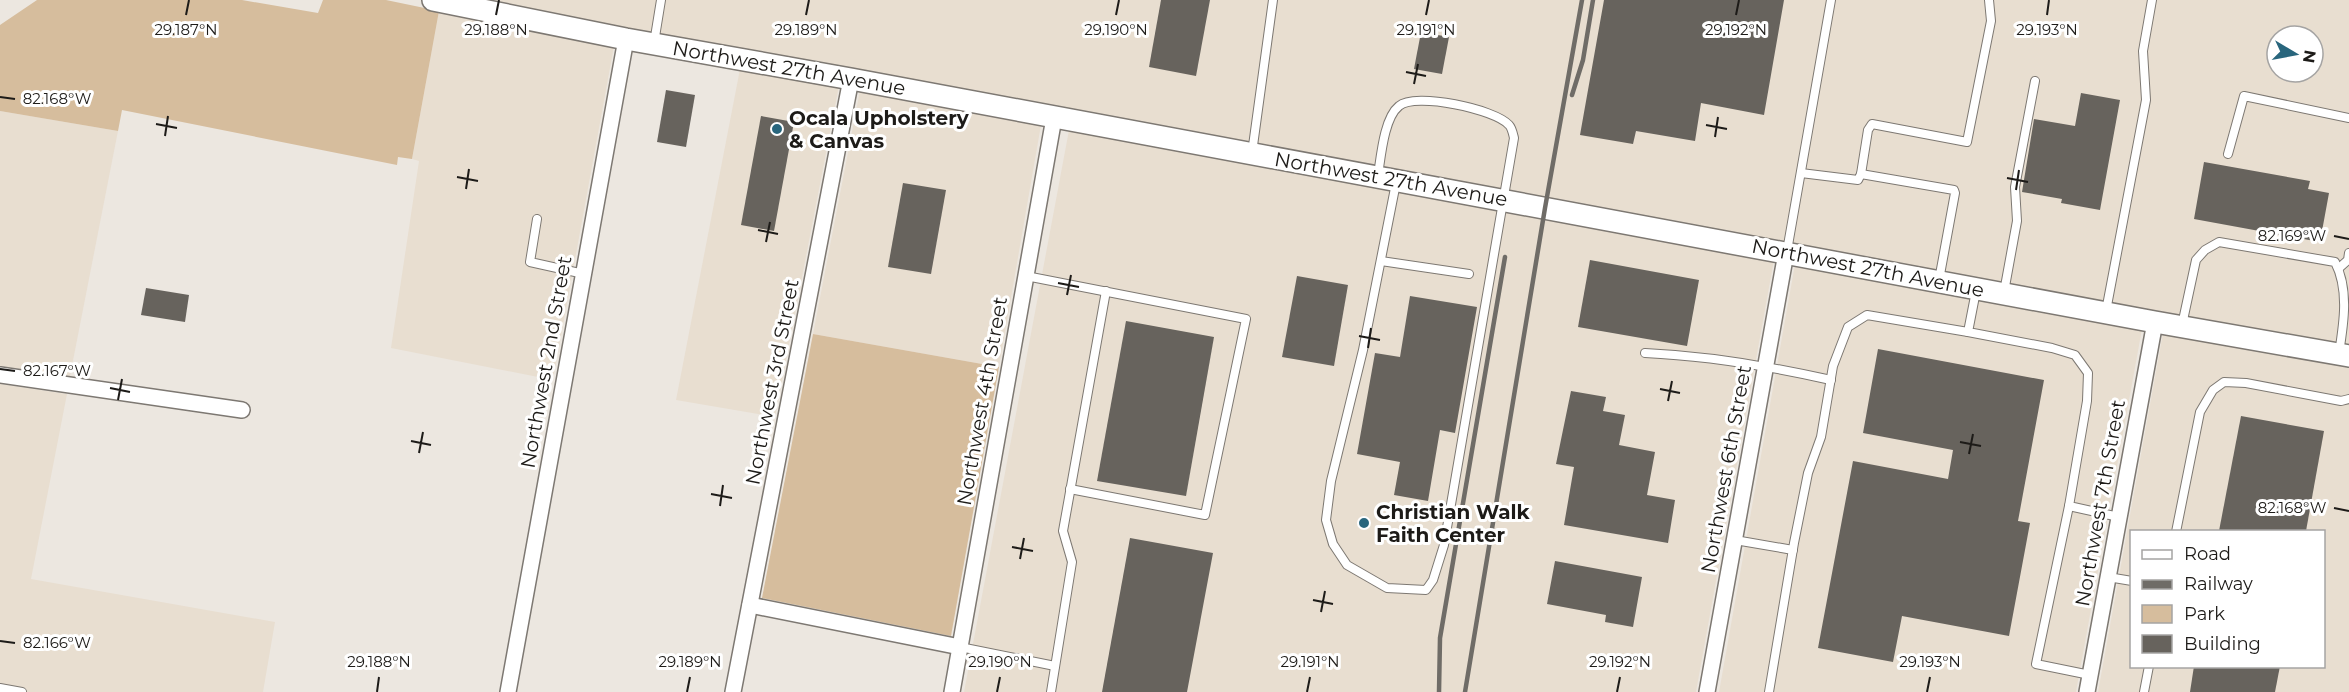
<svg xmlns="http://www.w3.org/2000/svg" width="2349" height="692" viewBox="0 0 2349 692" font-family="Montserrat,sans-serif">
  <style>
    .built { fill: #e8ded0; fill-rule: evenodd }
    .green { fill: #d6bd9d }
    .building { fill: #67635d }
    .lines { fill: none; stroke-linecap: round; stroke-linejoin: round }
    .lane-casing { stroke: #7d7872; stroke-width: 10 }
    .street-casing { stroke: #7d7872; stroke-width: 18 }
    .secondary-casing { stroke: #7d7872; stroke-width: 24 }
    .lane { stroke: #fff; stroke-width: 8 }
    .street { stroke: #fff; stroke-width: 15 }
    .secondary { stroke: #fff; stroke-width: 21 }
    .rail { stroke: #6f6c67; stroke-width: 4.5 }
    .ticks { fill: none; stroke: #1d1b18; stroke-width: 2 }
    .poi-dot { fill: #29667d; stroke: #fff; stroke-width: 2 }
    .labels { text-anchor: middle; stroke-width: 6; stroke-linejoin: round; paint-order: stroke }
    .street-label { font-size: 20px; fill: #1d1b18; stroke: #fff }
    .poi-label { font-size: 20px; font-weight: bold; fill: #1d1b18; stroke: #fff; text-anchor: start }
    .ticks-label { font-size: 15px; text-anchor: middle; fill: #1d1b18; stroke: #fff; stroke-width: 6; stroke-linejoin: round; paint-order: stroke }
  </style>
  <rect width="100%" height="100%" fill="#ece7e0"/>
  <g class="built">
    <path d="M480,0H2349V346L2156,313L628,30ZM2277,36H2313V72H2277Z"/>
    <path d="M439,11L614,46L553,380L391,348L419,161L412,159Z"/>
    <path d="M740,69L839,86L775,417L676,400Z"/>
    <path d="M860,90L1041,125L999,367L813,334Z"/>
    <path d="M0,111L118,131L70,376L0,366Z"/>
    <path d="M1069,130L1774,260L1696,692H964Z"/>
    <path d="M1795,264L2142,329L2076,692H1719Z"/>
    <path d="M2163,333L2349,365V692H2098ZM2132,532H2324V666H2132Z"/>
    <path d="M0,384L67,394L31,579L275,622L263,692H0Z"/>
  </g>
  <g class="green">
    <path d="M37,0H242L318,13L323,0H386L439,11L412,159L398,157L397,165L122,110L118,131L0,111V25Z"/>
    <path d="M813,334L999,367L951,636L762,598Z"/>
  </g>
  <g class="building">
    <path d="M1161,0H1210L1196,76L1149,67Z"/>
    <path d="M1604,0H1784L1764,115L1701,103L1695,141L1636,131L1633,144L1580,135Z"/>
    <path d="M1421,32L1449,37L1442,74L1414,69Z"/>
    <path d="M666,90L695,95L686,147L657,142Z"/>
    <path d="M2081,93L2120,100L2100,210L2061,203L2062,199L2022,192L2034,119L2075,126Z"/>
    <path d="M761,116L794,122L774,231L741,225Z"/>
    <path d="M2204,162L2310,181L2308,189L2329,193L2320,242L2194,219Z"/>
    <path d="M903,183L946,190L931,274L888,267Z"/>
    <path d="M1590,260L1699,280L1687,346L1578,327Z"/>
    <path d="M1297,276L1348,285L1334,366L1282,357Z"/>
    <path d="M146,288L189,295L185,322L141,315Z"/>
    <path d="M1410,296L1477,307L1455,433L1440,430L1428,501L1394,495L1400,462L1357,454L1375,353L1400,357Z"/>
    <path d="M1126,321L1214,337L1186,496L1097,481Z"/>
    <path d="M1878,349L2044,380L2018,521L2030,523L2009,636L1902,616L1893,662L1818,648L1853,461L1948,479L1953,450L1863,433Z"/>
    <path d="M1571,391L1606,397L1603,411L1625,415L1619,445L1655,452L1647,495L1675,500L1668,543L1564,525L1574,467L1556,464Z"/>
    <path d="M2241,416L2324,431L2306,531H2219Z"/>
    <path d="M1130,538L1213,553L1187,692H1102Z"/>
    <path d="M1555,561L1642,577L1633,627L1605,622L1606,615L1547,604Z"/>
    <path d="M2194,666H2280L2275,692H2190Z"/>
  </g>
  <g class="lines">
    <defs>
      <g id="lane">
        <path d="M654,43L661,0"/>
        <path d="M1252,153L1273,0"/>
        <path d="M2228,154L2244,96L2349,118"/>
        <path d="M1801,173L1858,180L1861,174L1868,130L1872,124L1967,142L1991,21L1989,0"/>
        <path d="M1861,174L1954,190L1955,193L1939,280"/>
        <path d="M1378,175C1381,156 1384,118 1399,106C1415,92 1495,109 1509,125C1512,128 1513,134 1514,138L1444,545L1433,580L1426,590L1387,588L1347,565L1333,544L1326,520L1331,481L1363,350L1396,183"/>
        <path d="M537,219L530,262L584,274"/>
        <path d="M1787,251L1831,0"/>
        <path d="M1381,261L1469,274"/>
        <path d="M2339,268L2348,260L2349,253"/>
        <path d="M1026,276L1246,319L1205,515L1070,489"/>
        <path d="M1976,291L1968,332L2052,348L2075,355L2088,373L2087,401L2069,506L2119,517"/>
        <path d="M2004,292L2017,221L2015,187L2035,81"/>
        <path d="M2106,311L2146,100L2143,51L2152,0"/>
        <path d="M2182,325L2196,260L2205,250L2219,242L2335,262C2349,289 2344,322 2339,353"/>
        <path d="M1645,353C1709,356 1769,366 1831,380"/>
        <path d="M2069,506L2036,664L2090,675"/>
        <path d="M2176,532L2200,412L2213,390L2224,382L2246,383L2341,401L2349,399"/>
        <path d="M1735,540L1793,550"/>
        <path d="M2108,577L2132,581"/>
        <path d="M960,647L1055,666"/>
        <path d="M0,688L22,692"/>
        <path d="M1051,692L1072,562L1063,531L1106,291"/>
        <path d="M1769,692L1794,543L1808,473L1821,437L1833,366L1848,327L1867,315L1968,332"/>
        <path d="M2144,692L2149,666"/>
      </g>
      <g id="street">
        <path d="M0,375L242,410"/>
        <path d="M750,605L960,647"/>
        <path d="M508,692L626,39"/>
        <path d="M733,692L851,79"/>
        <path d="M952,692L1054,118"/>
        <path d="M1707,692L1786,253"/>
        <path d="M2087,692L2155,322"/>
      </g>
      <path id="secondary" d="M433,0L626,39L851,79L2155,322L2349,356"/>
    </defs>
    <use href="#lane" class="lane-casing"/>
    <use href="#street" class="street-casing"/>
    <use href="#secondary" class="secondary-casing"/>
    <use href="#lane" class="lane"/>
    <use href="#street" class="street"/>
    <use href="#secondary" class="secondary"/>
    <g class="rail">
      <path d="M1572,95L1583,60L1593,0"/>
      <path d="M1439,692L1440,638L1505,257"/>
      <path d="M1465,692L1545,208L1582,0"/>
    </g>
  </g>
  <path class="ticks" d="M186,15L189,0M496,15L499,0M806,15L809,0M1116,15L1119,0M1426,15L1429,0M1736,15L1739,0M2047,15L2049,0M1406,72L1426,76M1414,84L1418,64M0,97L15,99M156,124L177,128M1706,125L1727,129M165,136L168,116M1715,137L1718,117M457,177L478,181M2007,178L2028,182M466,189L469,169M2016,190L2019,170M758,230L778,234M2334,236L2349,239M766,242L770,222M1058,283L1079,287M1067,295L1071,275M1359,336L1380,340M1368,348L1371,328M0,369L15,371M110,388L130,392M1660,389L1680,393M118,400L122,379M1668,401L1672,381M411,441L431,445M1960,442L1981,446M419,453L423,432M1969,454L1973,434M711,494L732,498M720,506L723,485M2334,508L2349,511M1012,547L1033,551M1020,559L1024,538M1313,600L1333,604M1321,612L1325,591M0,641L15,643M377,692L379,677M687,692L690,677M997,692L1000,677M1307,692L1310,677M1617,692L1620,677M1927,692L1930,677"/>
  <g class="poi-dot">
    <circle cx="777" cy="129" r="6"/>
    <circle cx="1364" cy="523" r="6"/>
  </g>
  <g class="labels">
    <g class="street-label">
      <text transform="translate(789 68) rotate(10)" y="7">Northwest 27th Avenue</text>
      <text transform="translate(1391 179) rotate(10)" y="7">Northwest 27th Avenue</text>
      <text transform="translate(1868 268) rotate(11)" y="7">Northwest 27th Avenue</text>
      <text transform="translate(546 362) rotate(-80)" y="7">Northwest 2nd Street</text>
      <text transform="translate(772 382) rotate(-79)" y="7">Northwest 3rd Street</text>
      <text transform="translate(982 401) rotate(-80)" y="7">Northwest 4th Street</text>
      <text transform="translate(1726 469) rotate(-80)" y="7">Northwest 6th Street</text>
      <text transform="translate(2100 503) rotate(-80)" y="7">Northwest 7th Street</text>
    </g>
    <g class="poi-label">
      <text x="789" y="125">Ocala Upholstery<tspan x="789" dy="23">&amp; Canvas</tspan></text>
      <text x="1376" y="519">Christian Walk<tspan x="1376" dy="23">Faith Center</tspan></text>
    </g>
  </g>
  <g class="ticks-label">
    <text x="186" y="35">29.187°N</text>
    <text x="496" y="35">29.188°N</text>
    <text x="806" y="35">29.189°N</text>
    <text x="1116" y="35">29.190°N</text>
    <text x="1426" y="35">29.191°N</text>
    <text x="2047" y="35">29.193°N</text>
    <text x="1736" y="35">29.192°N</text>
    <text x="57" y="104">82.168°W</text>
    <text x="2292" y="241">82.169°W</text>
    <text x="57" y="376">82.167°W</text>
    <text x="2292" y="513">82.168°W</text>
    <text x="57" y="648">82.166°W</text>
    <text x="379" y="667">29.188°N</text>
    <text x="690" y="667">29.189°N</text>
    <text x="1000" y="667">29.190°N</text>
    <text x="1310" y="667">29.191°N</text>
    <text x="1620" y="667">29.192°N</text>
    <text x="1930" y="667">29.193°N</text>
  </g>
  <rect x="2130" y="530" width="195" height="138" fill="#ffffff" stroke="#a5a4a3" stroke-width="1.5"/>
  <rect x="2142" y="550" width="30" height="9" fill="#ffffff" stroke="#a5a4a3" stroke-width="1.5"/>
  <text x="2184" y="560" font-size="18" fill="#1d1b18">Road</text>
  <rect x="2142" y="580" width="30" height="9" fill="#6f6c67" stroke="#a5a4a3" stroke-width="1.5"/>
  <text x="2184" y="590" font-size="18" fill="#1d1b18">Railway</text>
  <rect x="2142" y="605" width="30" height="18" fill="#d6bd9d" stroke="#a5a4a3" stroke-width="1.5"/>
  <text x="2184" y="620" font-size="18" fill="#1d1b18">Park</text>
  <rect x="2142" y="635" width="30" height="18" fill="#67635d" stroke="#a5a4a3" stroke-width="1.5"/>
  <text x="2184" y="650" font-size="18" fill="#1d1b18">Building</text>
  <g transform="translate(2295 54) rotate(100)"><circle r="28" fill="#ffffff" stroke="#a5a4a3" stroke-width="1.5"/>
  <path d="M0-4.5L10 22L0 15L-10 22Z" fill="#29667d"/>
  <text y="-9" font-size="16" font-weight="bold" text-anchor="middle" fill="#1d1b18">N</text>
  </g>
</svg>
